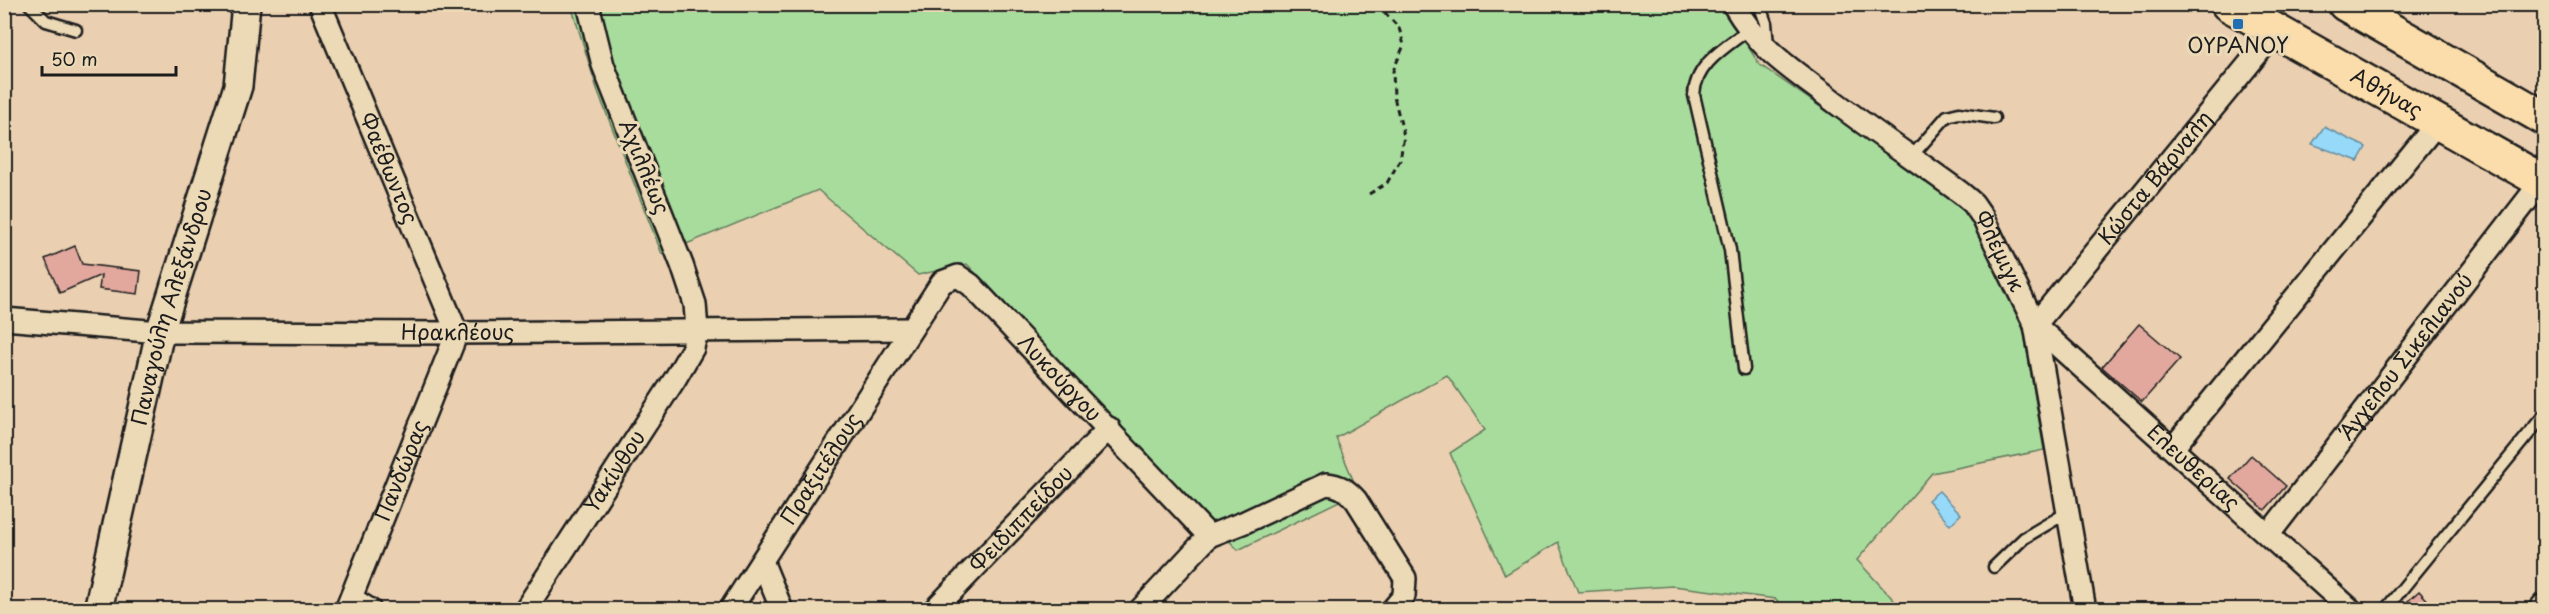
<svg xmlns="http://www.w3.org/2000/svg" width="2549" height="614" viewBox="0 0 2549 614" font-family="'Playpen Sans',sans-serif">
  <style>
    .green { fill: #a8dc9d; stroke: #627c5c; stroke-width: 1.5 }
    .water { fill: #96d9f8; stroke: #658da0; stroke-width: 1.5 }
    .building { fill: #e2a89e; stroke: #1c1c1c; stroke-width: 1.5 }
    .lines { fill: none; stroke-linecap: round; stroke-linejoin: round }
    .service-casing { stroke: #1c1c1c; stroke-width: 15 }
    .minor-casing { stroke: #1c1c1c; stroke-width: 26 }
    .tertiary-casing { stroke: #1c1c1c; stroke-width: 32 }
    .trunk-casing { stroke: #1c1c1c; stroke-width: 38 }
    .path { stroke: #1c1c1c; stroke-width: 3; stroke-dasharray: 6 4.5; stroke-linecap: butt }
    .service { stroke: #ecd9b6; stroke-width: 10 }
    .minor { stroke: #ecd9b6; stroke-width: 21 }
    .tertiary { stroke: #ecd9b6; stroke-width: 27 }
    .trunk { stroke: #fbddab; stroke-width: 33 }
    .poi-dot { fill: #1f6fb2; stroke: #ecd9b6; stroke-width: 2 }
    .labels { text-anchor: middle; stroke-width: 6; stroke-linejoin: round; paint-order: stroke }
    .poi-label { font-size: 21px; fill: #1c1c1c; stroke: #ecd9b6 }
    .street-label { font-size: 21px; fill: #1c1c1c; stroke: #ecd9b6 }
  </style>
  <rect width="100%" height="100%" fill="#eacfb1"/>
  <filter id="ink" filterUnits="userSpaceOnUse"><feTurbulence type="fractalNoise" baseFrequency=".0167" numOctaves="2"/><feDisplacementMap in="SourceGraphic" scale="12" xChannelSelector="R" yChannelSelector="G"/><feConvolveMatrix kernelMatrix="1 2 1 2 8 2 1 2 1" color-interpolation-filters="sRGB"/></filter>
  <g filter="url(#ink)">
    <path class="green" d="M624,4L654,8L656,4L1722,5L1759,64L1970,212L2023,328L2044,450L1932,473L1857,560L1902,609H1784L1776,599L1673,586L1578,592L1558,542L1505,575L1450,453L1485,430L1447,375L1336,438L1358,492L1238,550L967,264L918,275L818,190L662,254L598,92L571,5Z"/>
    <g class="water">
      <path d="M2324,127L2366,147L2358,161L2312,144Z"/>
      <path d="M1939,491L1961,514L1950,525L1928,500Z"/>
    </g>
    <g class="building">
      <path d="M75,246L82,264L141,271L138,294L99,289L101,275L60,293L45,259Z"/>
      <path d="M2139,324L2180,359L2142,402L2102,367Z"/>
      <path d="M2251,455L2286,486L2265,510L2230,479Z"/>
      <path d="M2419,591L2436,609H2399Z"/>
    </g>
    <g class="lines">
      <defs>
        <g id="service">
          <path d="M29,4L46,21L76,30"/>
          <path d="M1759,4L1766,23L1768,45"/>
          <path d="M1911,157L1947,116L1959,113L1994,118"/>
          <path d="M1744,369L1730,250L1694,95C1695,64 1726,47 1748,30"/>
          <path d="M1994,567L2024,538L2068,512"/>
          <path d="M2385,610L2544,415"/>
        </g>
        <g id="minor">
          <path id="s1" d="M320,4L457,333"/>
          <path id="s2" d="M1733,4C1761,51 1786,65 1827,96C1871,130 1916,160 1961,193L1973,203L1982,216L2035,325L2085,610"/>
          <path id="s3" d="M4,319L160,332L457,333L911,329"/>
          <path id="s4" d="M2035,325L2351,610"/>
          <path id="s5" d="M2035,325L2276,31"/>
          <path d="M2173,448L2438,122"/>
          <path id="s6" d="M2269,534L2542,181"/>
          <path d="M762,561L782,610"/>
          <path d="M351,598L370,610"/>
          <path id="s7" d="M346,610L457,333"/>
          <path id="s8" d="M525,610L675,379L693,348L697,330L695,304L682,265L603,65L588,4"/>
          <path id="s9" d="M730,610L942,282L958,276L971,285L1209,536"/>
          <path id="s10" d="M934,610L1109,428"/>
          <path d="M1140,610L1209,536L1245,522L1326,484C1340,485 1347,490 1356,500L1405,578L1404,596L1392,610"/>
          <path d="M2539,610L2544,604"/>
        </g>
        <g id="tertiary">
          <path id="s11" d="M98,610L160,332L238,86L246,4"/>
        </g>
        <g id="trunk">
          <path id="s12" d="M2228,4L2544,182"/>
          <path d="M2345,4L2544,118"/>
        </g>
      </defs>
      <use href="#service" class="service-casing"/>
      <use href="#minor" class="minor-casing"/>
      <use href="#tertiary" class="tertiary-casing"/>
      <use href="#trunk" class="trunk-casing"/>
      <path class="path" d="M1369,194L1387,183L1400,160L1404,136L1394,97L1393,71L1404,45L1399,28L1377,4"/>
      <use href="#service" class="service"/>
      <use href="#minor" class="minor"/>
      <use href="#tertiary" class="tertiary"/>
      <use href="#trunk" class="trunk"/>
    </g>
  </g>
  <rect class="poi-dot" x="2232" y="18" width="12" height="12" rx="3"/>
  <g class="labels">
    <g class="poi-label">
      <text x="2238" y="53">ΟΥΡΑΝΟΥ</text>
    </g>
    <g class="street-label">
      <text dy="7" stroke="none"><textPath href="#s12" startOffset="182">Αθήνας</textPath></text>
      <text transform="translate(644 167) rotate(68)" y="7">Αχιλλέως</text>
      <text dy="7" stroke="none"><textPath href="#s1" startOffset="178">Φαέθωντος</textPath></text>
      <text dy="7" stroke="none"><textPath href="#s5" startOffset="190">Κώστα Βάρναλη</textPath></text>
      <text dy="7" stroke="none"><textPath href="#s2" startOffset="369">Φλέμιγκ</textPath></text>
      <text dy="7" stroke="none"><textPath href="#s11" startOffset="312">Παναγούλη Αλεξάνδρου</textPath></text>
      <text dy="7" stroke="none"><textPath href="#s3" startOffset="454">Ηρακλέους</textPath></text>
      <text dy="7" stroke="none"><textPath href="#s6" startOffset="224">Άγγελου Σικελιανού</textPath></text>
      <text dy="7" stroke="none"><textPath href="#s9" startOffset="552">Λυκούργου</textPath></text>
      <text dy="7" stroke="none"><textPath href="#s4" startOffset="213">Ελευθερίας</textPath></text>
      <text dy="7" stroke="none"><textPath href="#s9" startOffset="168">Πραξιτέλους</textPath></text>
      <text dy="7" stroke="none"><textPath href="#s7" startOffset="150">Πανδώρας</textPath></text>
      <text dy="7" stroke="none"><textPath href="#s8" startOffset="165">Υακίνθου</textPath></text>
      <text dy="7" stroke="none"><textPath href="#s10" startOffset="126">Φειδιππείδου</textPath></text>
    </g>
  </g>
  <rect width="2549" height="614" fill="none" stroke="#ecd9b6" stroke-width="24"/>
  <rect x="12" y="12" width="2525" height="590" fill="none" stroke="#1c1c1c" stroke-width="2" filter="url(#ink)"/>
  <path d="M42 66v9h134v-9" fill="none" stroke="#1c1c1c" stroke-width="3"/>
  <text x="51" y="66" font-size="18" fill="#1c1c1c" stroke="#ecd9b6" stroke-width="4.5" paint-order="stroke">50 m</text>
</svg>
